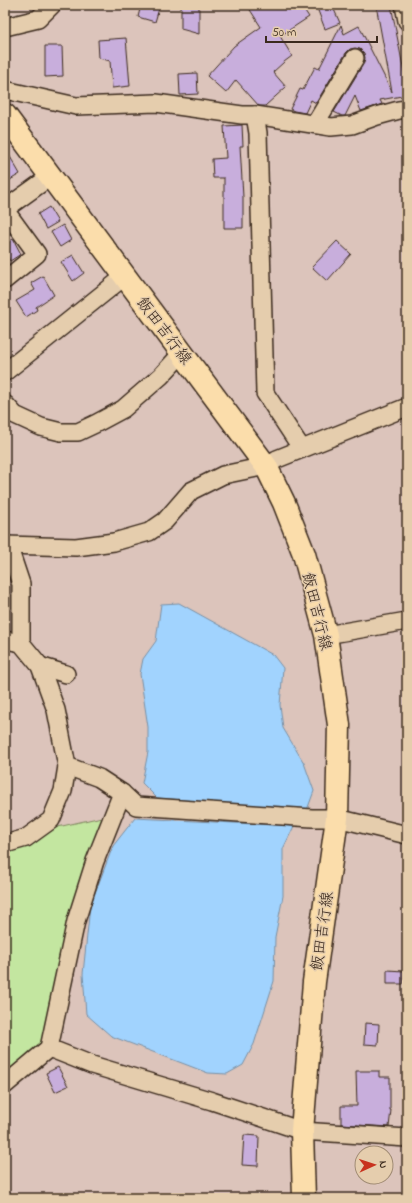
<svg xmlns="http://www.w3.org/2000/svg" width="412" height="1203" viewBox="0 0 412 1203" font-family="'Indie Flower','Klee One',sans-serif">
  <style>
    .green { fill: #c3e6a0; stroke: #7f885f }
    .water { fill: #a1d3fe; stroke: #788fa4 }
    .building { fill: #c8aedc; stroke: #3b2a1e }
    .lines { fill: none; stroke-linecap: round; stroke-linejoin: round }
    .minor-casing { stroke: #3b2a1e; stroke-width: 20 }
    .major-casing { stroke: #3b2a1e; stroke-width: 25 }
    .minor { stroke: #e5cdad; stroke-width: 17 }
    .major { stroke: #fbddab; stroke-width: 22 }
    .labels { text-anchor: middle; stroke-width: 3; stroke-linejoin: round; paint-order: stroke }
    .street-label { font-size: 16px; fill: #3b2a1e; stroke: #e5cdad }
  </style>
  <rect width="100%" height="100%" fill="#dcc4bb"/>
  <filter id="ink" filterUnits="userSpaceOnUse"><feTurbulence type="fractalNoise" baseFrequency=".025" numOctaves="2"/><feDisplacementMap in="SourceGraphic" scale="8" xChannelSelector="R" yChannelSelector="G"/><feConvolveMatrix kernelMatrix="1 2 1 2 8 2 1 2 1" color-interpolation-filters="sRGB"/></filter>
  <g filter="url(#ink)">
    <path class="green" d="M115,814L49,1048L5,1086V839Z"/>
    <g class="water">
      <path d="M179,603L273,655L283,668L280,705L283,728L304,763L314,791L307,810L157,798L142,783L148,752V727L140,674L143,659L156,641L161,604Z"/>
      <path d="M135,818L294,826L283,849V896L275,937L274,981L254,1044L243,1065L227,1074L208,1073L111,1036L86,1014L83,974L90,906L113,846Z"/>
    </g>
    <g class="building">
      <path d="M141,5H160L155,22L138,17Z"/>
      <path d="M181,5H199V34L181,29Z"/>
      <path d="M247,5H301L309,17L280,36L292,56L284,62L273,72L286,87L265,106H259L236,80L226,93L207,76L234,46L261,27Z"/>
      <path d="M324,5H332L340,23L325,29L317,8Z"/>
      <path d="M376,5H391L404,72H407V95L380,100L382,104L361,111L355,96L345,116H342L334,112L364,63L365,58L364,53L360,49L355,48L350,49L346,53L316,103L311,100L305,113L294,111L290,109L300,89L303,90L315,67L319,69L341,25L344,34L359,26L392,92Z"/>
      <path d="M126,38L130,86L112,88L110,61L99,58L98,40Z"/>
      <path d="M45,46H62L63,76L45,77Z"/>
      <path d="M197,73L198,94L180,95L179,74Z"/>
      <path d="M242,125L243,146H240L243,197V228H224V178H213L212,159L226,158L224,126Z"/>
      <path d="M5,148L20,174L5,183Z"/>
      <path d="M49,207L58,222L46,229L38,214Z"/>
      <path d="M63,225L71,240L60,247L51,232Z"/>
      <path d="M13,239L21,254L10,261L5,252V244Z"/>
      <path d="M337,241L351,254L327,281L312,267Z"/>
      <path d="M73,255L84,273L73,281L61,262Z"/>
      <path d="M43,276L54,295L36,307L37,310L26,317L16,301L35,290L31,283Z"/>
      <path d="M387,970L404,971L403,984H387Z"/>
      <path d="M365,1023L379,1024L378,1045L364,1044Z"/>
      <path d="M58,1067L68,1086L55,1092L46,1073Z"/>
      <path d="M356,1071H379V1077H390V1110H391L389,1127L341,1124V1106H357Z"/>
      <path d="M244,1135L259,1136L258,1166L242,1165Z"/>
    </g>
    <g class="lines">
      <defs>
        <g id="minor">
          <path d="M404,5L407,21"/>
          <path d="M5,27L38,19L52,5"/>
          <path d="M5,90L76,106L156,103L242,115H255L258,133L265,393L302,449"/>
          <path d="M255,115L331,127L352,125L377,116L399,110L407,109"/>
          <path d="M315,124L355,58"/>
          <path d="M5,209L51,176"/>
          <path d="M5,210L37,254L5,280"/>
          <path d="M5,372L125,276"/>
          <path d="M5,404L15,415L41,427L61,432H78L95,424L123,409L161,376L182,353"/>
          <path d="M5,545L76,547L114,542L149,532L165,521L191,491L223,475L266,466L277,459L407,407"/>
          <path d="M8,545L21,584V643"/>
          <path d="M326,635L407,621"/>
          <path d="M5,640L21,643L40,666L56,710L67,766L99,778L122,793L136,806L312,818H337L407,835"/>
          <path d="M40,666L66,674"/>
          <path d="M5,844L26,838L51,820L63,791L67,766"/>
          <path d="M49,1048L92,1065L212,1101L302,1131L407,1138"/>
          <path d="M5,1085L49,1048L76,921L95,861L122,793"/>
        </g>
        <path id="major" d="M5,115L266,466L284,503L304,554L326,635L339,725L337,818L314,982L302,1131L304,1198"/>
      </defs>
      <use href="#minor" class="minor-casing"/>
      <use href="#major" class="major-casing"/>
      <use href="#minor" class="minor"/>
      <use href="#major" class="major"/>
    </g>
  </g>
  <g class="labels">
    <g class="street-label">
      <text transform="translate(165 330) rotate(53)" y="6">飯田吉行線</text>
      <text transform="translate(318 611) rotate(76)" y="6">飯田吉行線</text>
      <text transform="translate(321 931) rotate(-82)" y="6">飯田吉行線</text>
    </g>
  </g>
  <rect width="412" height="1203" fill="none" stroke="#e5cdad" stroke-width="20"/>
  <rect x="10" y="10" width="392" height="1183" fill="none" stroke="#3b2a1e" stroke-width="1.5" filter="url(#ink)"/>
  <g transform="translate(374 1165) rotate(87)"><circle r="19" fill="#e5cdad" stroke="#a18c74"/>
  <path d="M0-3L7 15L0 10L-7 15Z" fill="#c8321e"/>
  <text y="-6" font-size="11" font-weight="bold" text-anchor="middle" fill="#3b2a1e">N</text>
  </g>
  <path d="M266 36v6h111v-6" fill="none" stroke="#3b2a1e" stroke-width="2"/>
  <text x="272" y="36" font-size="12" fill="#3b2a1e" stroke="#e5cdad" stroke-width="3" paint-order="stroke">50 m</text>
</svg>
